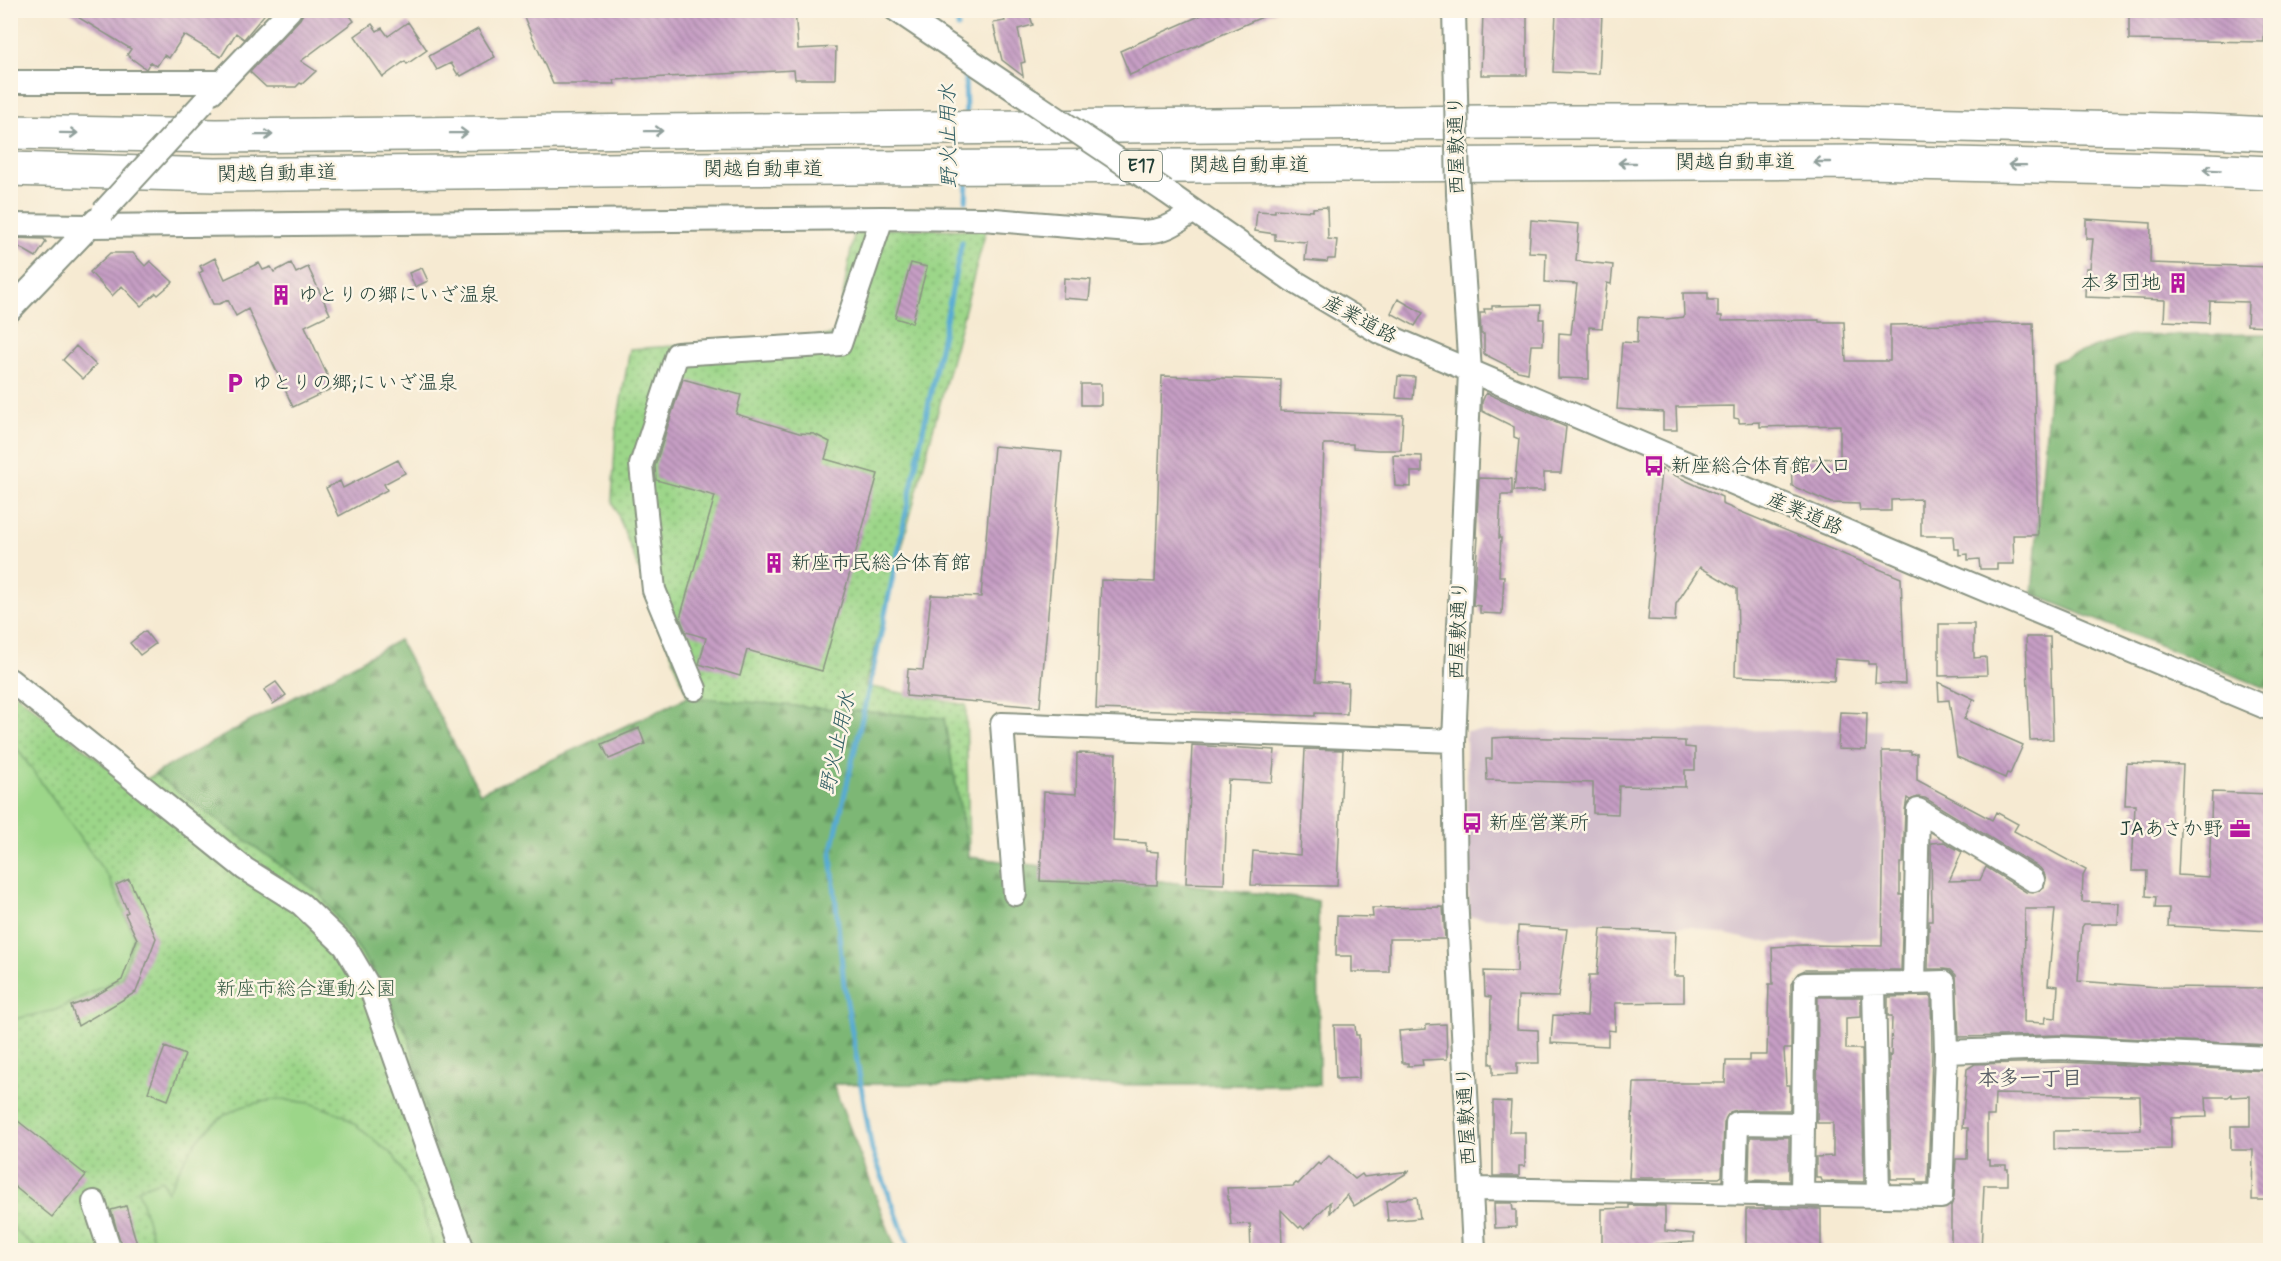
<svg xmlns="http://www.w3.org/2000/svg" width="2281" height="1261" font-family="Mynerve,'Klee One',sans-serif">
<defs>
<pattern id="green-dots" width="8" height="8" patternUnits="userSpaceOnUse" patternTransform="scale(1.5)"><rect width="8" height="8" fill="#9cd689"/><path d="M2 2h.1M6 6h.1" fill="none" stroke="#7faf71" stroke-width="1.8" stroke-linecap="round"/></pattern>
<pattern id="forest-firs" width="22" height="20" patternUnits="userSpaceOnUse" patternTransform="scale(1.5)"><rect width="22" height="20" fill="#7db775"/><path d="M5 1l3.5 6h-7zM16 11l3.5 6h-7z" fill="#669661"/></pattern>
<pattern id="building-back-hatch" width="6" height="6" patternUnits="userSpaceOnUse" patternTransform="scale(1.5)"><rect width="6" height="6" fill="#c69ec4"/><path d="M-1 5l2 2M0 0l6 6M5-1l2 2" fill="none" stroke="#a082a0"/></pattern>
</defs>
<rect width="100%" height="100%" fill="#fcf5e5"/>
<filter id="ink" filterUnits="userSpaceOnUse"><feTurbulence type="fractalNoise" baseFrequency=".0167" numOctaves="2"/><feDisplacementMap in="SourceGraphic" scale="12" xChannelSelector="R" yChannelSelector="G"/><feConvolveMatrix kernelMatrix="1 2 1 2 8 2 1 2 1" color-interpolation-filters="sRGB"/></filter>
<filter id="wash" filterUnits="userSpaceOnUse"><feTurbulence type="fractalNoise" baseFrequency=".008" numOctaves="4" result="noise"/><feDisplacementMap in="SourceGraphic" scale="24" xChannelSelector="R" yChannelSelector="G"/><feGaussianBlur stdDeviation="1.35" result="paint"/><feColorMatrix in="noise" values="0 0 0 0 0 0 0 0 0 0 0 0 0 0 0 0 0 1.4 0 .05"/><feComposite in="paint" operator="in"/></filter>
<g filter="url(#wash)">
<rect width="100%" height="100%" fill="#f6ead2"/>
<path fill="#d1bdcb" d="M1882,730L1879,938L1761,942L1693,927L1469,917L1466,731Z"/>
<path fill="url(#green-dots)" stroke="#5e8a5e" stroke-width="1.5" d="M855,228L986,230L865,686L966,705L969,857L1318,901L1319,1085L833,1084L896,1250H11L10,689L132,787L399,640L480,793L688,697L612,500L616,429L630,349L836,335Z"/>
<path fill="url(#forest-firs)" stroke="#4e7a54" stroke-width="1.5" d="M2270,334V690L2032,594L2052,362L2128,336Z
M399,640L480,793L688,697L944,718L969,857L1318,901L1319,1085L833,1084L896,1250H459L409,1038L361,952L320,894L154,774Z"/>
<path fill="#9cd689" stroke="#5e8a5e" stroke-width="1.5" d="M11,740L109,878L134,936L122,977L56,1010L11,1020Z
M278,1099L310,1103L343,1115L394,1156L419,1199L434,1250H156L138,1189L162,1180L167,1192C185,1158 202,1121 242,1107C254,1103 266,1101 278,1099Z
M10,1227H11L38,1250H11Z"/>
<g fill="none" stroke-linecap="round" stroke-linejoin="round">
<path stroke="#57abd3" stroke-width="5" d="M956,10L958,27
M965,71L966,117
M966,201L967,178
M910,1250L872,1150L844,984L831,854L877,653L962,242"/>
</g>
<g id="blocks">
<path fill="url(#building-back-hatch)" fill-rule="evenodd" d="M66,10H268L244,39L236,33L221,57L184,35L169,58L164,55L157,66L150,62L146,69L127,55L131,49Z
M305,10H346L354,21L301,61L316,71L302,84L300,83L296,87H266L250,72L300,19Z
M521,10H795L798,49L836,47L835,79H795L794,70L613,80L615,84H553Z
M1001,10H1028L1033,25L1018,29L1025,62L1021,63L1023,76L1002,60L993,23L1005,21Z
M1213,10H1278L1130,75L1120,51Z
M1527,10V75H1481L1483,11Z
M2129,10H2265L2264,42L2129,40Z
M1556,12L1602,14L1599,74L1553,72Z
M408,22L427,50L407,64L405,61L383,77L355,36L372,24L377,31L382,28L388,36Z
M478,29L495,57L461,76L459,73L458,75L451,63L437,70L429,56Z
M1327,207L1328,239L1337,240L1335,259H1328L1327,262L1305,260L1307,242L1275,240V234L1255,231L1257,211L1275,212V209L1313,211V208Z
M2086,219L2151,223L2150,263L2271,267V326L2247,325L2248,302L2210,301L2209,323L2164,321L2165,300L2085,297L2086,268H2090L2093,239H2086Z
M1531,220L1579,224L1576,261L1613,265L1611,284L1607,283L1602,328L1589,327V379L1558,378L1559,333L1571,334L1577,284L1545,282L1546,253L1529,252Z
M10,238L44,239L46,242L36,257L10,242Z
M110,253H133L145,266L150,261L173,282L158,295L156,293L141,306L122,286L112,296L90,272Z
M215,258L225,279L259,263L263,270L271,267L274,272L291,263L296,273L308,267L330,314L305,326L333,388L293,407L248,309L236,316L228,300L219,304H213L199,273L203,271L200,266Z
M911,263L927,267L912,323L895,318Z
M422,268L428,281L415,287L409,273Z
M1064,278L1091,280L1089,300L1063,298Z
M1683,293H1708V300H1718V316H1722V321L1819,320V322H1844L1846,361H1890V325L2033,323L2038,535H2013L2014,564H1997V569H1980L1979,559L1968,560V554L1959,555V549H1954L1953,536H1921V499L1891,500V511H1860L1859,504L1831,503L1792,486L1791,460L1840,458V425L1760,427V422L1739,423V419L1734,418V406L1676,407L1677,430H1663V412L1617,409L1622,342L1637,343L1638,317L1666,319L1684,317Z
M1398,299L1423,313L1415,326L1391,313Z
M1541,305L1540,319H1544L1543,345H1531L1528,373L1518,371L1484,354V334H1481L1480,313H1485L1484,309H1492V306Z
M76,346L96,365L83,379L63,360Z
M1162,376L1281,380L1280,411L1403,415L1401,450H1378L1353,448V444H1324L1316,681L1348,683L1347,714L1315,713V716L1096,709L1101,580L1155,582Z
M1398,376L1415,377L1413,399L1396,398Z
M683,379L741,395L736,414L799,433L814,434L830,442L825,459L878,474L822,671L747,650L740,676L699,664L706,638L686,632L680,618L715,496L656,480L655,466Z
M1081,384H1101V405H1081Z
M1486,393L1566,427L1561,473H1544V491H1514L1519,439L1514,437V427L1482,411V402Z
M994,446L1062,452L1040,707L906,696L908,669L923,670L931,595L981,597Z
M1393,455L1422,456V472H1411V487L1395,486Z
M398,460L405,473L384,484L387,490L339,516L326,488L340,481L343,488Z
M1661,469L1722,497V504L1901,578L1905,684L1875,683L1876,664H1868V661L1835,659L1834,681L1735,676L1736,633H1738L1737,589L1700,567L1676,604L1675,621L1648,620Z
M1479,478L1512,479V495H1501L1499,538H1501L1499,576H1504L1502,614L1480,613V606L1473,605L1478,537H1476Z
M1939,624H1974V658L1986,657L1987,675L1939,676Z
M145,631L155,644L140,655L130,643Z
M2026,637H2050L2053,739L2030,740Z
M276,682L286,695L273,704L264,690Z
M1938,682L1976,700H1973L1964,719L2023,745L2010,774L2007,773L2005,778L1957,757L1949,700L1939,701Z
M1840,712L1867,713L1866,750L1838,749Z
M639,728L645,744L609,759L602,744Z
M1510,737L1685,741V747L1695,748V770H1685V787L1619,786L1618,814L1593,813V783L1487,780L1486,759H1492V738Z
M1192,745L1275,750L1272,782L1228,780L1224,884L1186,883Z
M1305,749L1343,750L1337,886L1251,885L1253,851L1300,855Z
M1882,751H1911V754L1917,753V780L1992,820L1996,812L2018,824L2014,831L2086,870L2083,876L2082,902L2119,903L2118,924H2084L2082,927L2078,981L2158,987L2271,988V1045L2059,1035L1959,1037L1956,975L1951,970L1944,969H1928L1929,921H1932L1931,843L1944,842L1962,852L1949,881L1980,880L1986,867L2026,892L2033,893L2044,887L2046,880L2044,873L2040,868L1925,798L1918,797L1910,800L1907,798L1905,810L1903,863H1900V895H1903L1901,970H1805L1798,973L1791,984V1049H1784L1786,1085H1790V1110H1737L1730,1112L1724,1123L1722,1176L1719,1178H1629L1634,1083H1725L1726,1061H1749V1055H1767L1769,984H1773L1772,947L1803,945L1882,946L1884,810ZM2025,909H2055L2048,985L2058,986L2056,1018L2046,1017L2045,1023L2024,1022Z
M1077,753L1116,754L1113,841L1146,843V851L1158,852L1157,885L1040,881L1044,792L1076,794Z
M2127,763L2183,765L2178,875L2209,877L2212,792L2271,794V931L2168,926L2169,908H2155L2156,897L2146,896L2147,871H2132L2135,805H2125Z
M129,879L156,938L136,992L78,1026L71,1006L90,999L122,980L137,939L125,914L128,912L116,885Z
M1443,907L1445,939H1389V972H1352V956H1336L1337,916L1373,917L1372,908Z
M1518,926L1567,929L1558,997L1518,996L1517,1029L1538,1030L1539,1063H1517V1074L1493,1075V1064H1490L1491,997L1485,996L1484,971L1517,972Z
M1601,929L1676,932L1674,976H1684V1002L1615,1003V1031L1608,1030V1046L1551,1043L1553,1015L1587,1016L1589,975H1597Z
M1931,996L1932,1052L1928,1183H1917V1179H1891L1889,1055L1891,1056L1892,1016H1888V997Z
M1818,997H1861V1017L1846,1018V1049H1862L1864,1182L1822,1181L1821,1178H1816V1157L1833,1156V1123H1817Z
M1446,1024L1447,1059L1422,1060L1423,1065L1408,1066V1063H1402L1399,1031L1426,1029V1025Z
M1334,1025H1355L1356,1035H1359V1078L1336,1079Z
M165,1047L185,1055L168,1100L148,1092Z
M2058,1062L2271,1071V1200H2252L2253,1150H2231V1126H2250V1096L2232,1097V1094L2228,1097H2206L2207,1117L2171,1118V1149L2072,1150L2054,1149V1131L2141,1130L2140,1096L1995,1094L1994,1116H1987V1160H1990V1165H2006V1169H2008V1185H1984L1981,1251H1954V1244H1951V1206L1954,1197L1956,1159H1967L1968,1128H1962L1967,1069L1975,1064Z
M1493,1101L1511,1102L1509,1132H1525V1166H1519V1176H1493Z
M18,1121L86,1175L52,1217L10,1183V1130Z
M1750,1137H1789V1181L1749,1180Z
M1329,1156L1355,1179L1362,1174L1364,1177L1410,1171L1354,1206L1347,1195L1330,1213V1202L1304,1229L1301,1226L1299,1228L1281,1210L1282,1251H1251L1250,1224L1231,1225L1227,1188L1293,1186L1296,1183L1298,1184L1318,1163L1320,1165Z
M1417,1197L1420,1218L1388,1221L1386,1201Z
M1494,1203H1512L1513,1210H1516V1227L1495,1228Z
M1629,1205L1665,1206V1231L1694,1234V1242L1655,1244V1248L1634,1251H1602V1209L1629,1208Z
M126,1206L139,1251H123L111,1210Z
M1765,1208L1821,1209V1251H1746V1209H1766Z"/>
</g>
</g>
<g filter="url(#ink)">
<use href="#blocks" fill-opacity="0" stroke="#8a9483" stroke-width="1.5"/>
<g fill="none" stroke-linecap="round" stroke-linejoin="round">
<g stroke="#8a9483" stroke-width="26">
<path id="minor" d="M896,10L1031,101
M1454,10L1456,94
M10,82H221
M212,92L290,10
M1165,191L1292,280L1379,332L1928,566L2270,709
M1458,194L1470,371L1454,741L1456,895L1474,1250
M10,225L90,226L882,218L983,219L1142,232C1163,232 1176,224 1193,211
M10,310L96,220
M10,680L245,869L301,904L345,946L372,992L463,1250
M695,689L654,590L641,465L677,354L840,344L882,218
M1015,894L1002,724L1454,741
M1874,984L1878,1196
M1946,1052L2058,1048L2270,1058
M1471,1189L1941,1197L1946,1052L1944,982L1914,983L1918,810L2033,880
M1735,1192L1737,1123L1803,1124
M1802,1194L1805,984L1914,983
M94,1202L110,1250"/>
</g>
<g stroke="#8a9483" stroke-width="36">
<path id="highway" d="M10,132L216,136L1484,122H1836L2207,131L2270,134
M10,169L215,175L685,169L1866,162L2206,170L2270,173"/>
</g>
<use href="#minor" stroke="#fff" stroke-width="22"/>
<use href="#highway" stroke="#fff" stroke-width="33"/>
<g stroke="#8a9483" stroke-width="26" stroke-linecap="butt">
<path id="minor-bridge" d="M1456,94L1458,194
M1031,101L1165,191
M103,212L204,102"/>
</g>
<use href="#minor-bridge" stroke="#fff" stroke-width="22"/>
</g>
<defs><path id="oneway-shaft" d="M-6 0H5M1.5-3L5.5 0L1.5 3" fill="none" stroke-width="1.6" stroke-linecap="round" stroke-linejoin="round" transform="scale(1.5)"/></defs>
<g stroke="#8f9e9a">
<use href="#oneway-shaft" transform="translate(654 131) rotate(-1)"/>
<use href="#oneway-shaft" transform="translate(69 133) rotate(1)"/>
<use href="#oneway-shaft" transform="translate(459 133) rotate(-1)"/>
<use href="#oneway-shaft" transform="translate(264 135) rotate(-1)"/>
<use href="#oneway-shaft" transform="translate(1822 162) rotate(180)"/>
<use href="#oneway-shaft" transform="translate(1627 163) rotate(180)"/>
<use href="#oneway-shaft" transform="translate(2017 165) rotate(-179)"/>
<use href="#oneway-shaft" transform="translate(2212 170) rotate(-177)"/>
</g>
</g>
<defs>
<g id="building-bare" transform="scale(1.62)"><path d="M-4-6H4V6H1V3H-1V6H-4ZM-2.5-4.3h1.7v1.8h-1.7ZM.8-4.3h1.7v1.8H.8ZM-2.5-1h1.7V.8h-1.7ZM.8-1h1.7V.8H.8Z" fill="#b5179e" stroke="#fcf5e5" stroke-width="2.5" paint-order="stroke"/></g>
<g id="parking-bare" transform="scale(1.62)"><path d="M-3.5-5.5H1a3.5 3.5 0 0 1 0 7H-1V5.5H-3.5ZM-1-3.4V-.6H.8a1.4 1.4 0 0 0 0-2.8Z" fill="#b5179e" stroke="#fcf5e5" stroke-width="2.5" paint-order="stroke"/></g>
<g id="bus-bare" transform="scale(1.62)"><path d="M-5-6H5V4H4V6H2V4H-2V6H-4V4H-5ZM-3.5-4V0h7V-4ZM-3.5 1.2v1.5H-2V1.2ZM2 1.2v1.5H3.5V1.2Z" fill="#b5179e" stroke="#fcf5e5" stroke-width="2.5" paint-order="stroke"/></g>
<g id="office-bare" transform="scale(1.62)"><path d="M-6-3h4V-5.5h4V-3h4V5H-6ZM-1-4.5V-3h2v-1.5ZM-6 0V1H6V0Z" fill="#b5179e" stroke="#fcf5e5" stroke-width="2.5" paint-order="stroke"/></g>
</defs>
<g fill-rule="evenodd">
<use href="#building-bare" x="2178" y="283"/>
<use href="#building-bare" x="281" y="295"/>
<use href="#parking-bare" x="235" y="383"/>
<use href="#bus-bare" x="1654" y="466"/>
<use href="#building-bare" x="774" y="563"/>
<use href="#bus-bare" x="1472" y="823"/>
<use href="#office-bare" x="2240" y="829"/>
</g>
<g text-anchor="middle" dominant-baseline="central" stroke-width="5" stroke-linejoin="round" paint-order="stroke">
<rect fill="#fcf5e5" stroke="#617469" stroke-width="1.5" x="1120" y="151" width="42" height="30" rx="4.5"/>
<g font-size="18" font-weight="bold" fill="#1f3d34">
<text x="1141" y="166">E17</text>
</g>
<g font-size="20" fill="#1f3d34" stroke="#fcf5e5">
<text transform="translate(1457 145) rotate(-91)">西屋敷通り</text>
<text x="1735" y="162">関越自動車道</text>
<text x="1249" y="165">関越自動車道</text>
<text x="763" y="169">関越自動車道</text>
<text transform="translate(277 174) rotate(-1)">関越自動車道</text>
<text transform="translate(1360 320) rotate(28)">産業道路</text>
<text transform="translate(1805 514) rotate(23)">産業道路</text>
<text transform="translate(1459 630) rotate(-88)">西屋敷通り</text>
<text transform="translate(1467 1116) rotate(-93)">西屋敷通り</text>
</g>
<g font-size="20" fill="#1f3d34" stroke="#fcf5e5" text-anchor="start">
<text x="2161" y="283" text-anchor="end">本多団地</text>
<text x="298" y="295">ゆとりの郷にいざ温泉</text>
<text x="252" y="383">ゆとりの郷;にいざ温泉</text>
<text x="1671" y="466">新座総合体育館入口</text>
<text x="791" y="563">新座市民総合体育館</text>
<text x="1489" y="823">新座営業所</text>
<text x="2223" y="829" text-anchor="end">JAあさか野</text>
</g>
<g font-size="20" fill="#385c45" stroke="#fcf5e5">
<text x="306" y="989">新座市総合運動公園</text>
</g>
<g font-size="21" font-style="italic" fill="#305e64" stroke="#fcf5e5">
<text transform="translate(949 136) rotate(-91)">野火止用水</text>
<text transform="translate(838 743) rotate(-78)">野火止用水</text>
</g>
<g font-size="21" font-weight="bold" fill="#595f66" stroke="#fcf5e5">
<text x="2030" y="1079">本多一丁目</text>
</g>
</g>
<rect width="2281" height="1261" fill="none" stroke="#fcf5e5" stroke-width="36"/>
</svg>
